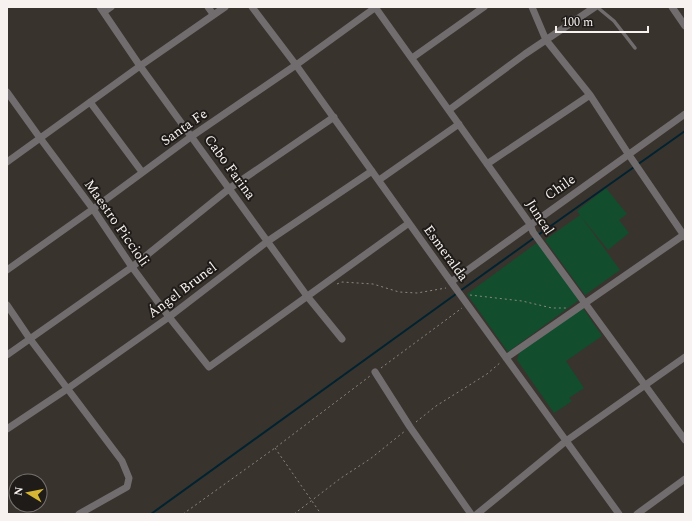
<svg xmlns="http://www.w3.org/2000/svg" width="692" height="521" font-family="Spectral,serif">
<rect width="100%" height="100%" fill="#39332d"/>
<path fill="#124d2e" d="M606,188L627,214L619,220L629,233L608,250L580,215L620,270L585,295L545,240L580,215L577,211Z
M538,242L579,300L508,352L467,294Z
M583,308L602,336L566,361L584,388L569,398L572,401L554,413L517,360L519,353Z"/>
<g fill="none" stroke-linecap="round" stroke-linejoin="round">
<path stroke="#012331" stroke-width="2" d="M538,235L685,131
M460,291L534,238
M151,514L456,294"/>
<path stroke="#8c8782" stroke-width="1" stroke-dasharray="2 3" stroke-linecap="butt" d="M337,284L342,282L373,284L399,292L417,293L446,288
M470,295L522,301L552,308H566
M381,368L462,308
M416,422L436,406L487,374L501,362
M275,448L321,514
M183,514L275,448L370,376
M294,514L341,478L370,459L405,431"/>
<path stroke="#716d6f" stroke-width="3.5" d="M597,7L614,21L635,48"/>
<path stroke="#716d6f" stroke-width="7" d="M100,7L140,66L307,296L342,339
M208,7L213,14
M252,7L296,65L454,286L619,514
M375,7L530,224L533,232L685,440
M532,7L546,40L590,95L629,155L685,237
M672,7L685,26
M104,12L111,7
M412,58L484,7
M7,92L40,138L93,209L132,267L169,317L209,367L409,223
M90,102L142,172
M449,110L525,54L595,7
M7,162L140,66L225,7
M487,164L590,95
M379,180L459,124
M7,270L93,209L192,136L296,65L376,7
M451,282L685,114
M7,305L30,339L122,461L129,478L127,487L79,514
M7,355L132,267L230,188L334,117
M506,358L685,234
M375,372L410,427L471,514
M7,429L67,389L169,317L268,241L372,171
M477,514L566,441L685,357
M637,514L685,479"/>
</g>
<g text-anchor="middle" dominant-baseline="central" stroke-width="4" stroke-linejoin="round" paint-order="stroke">
<g font-size="14" fill="#f7f2ef" stroke="#1e1b19">
<text transform="translate(184 127) rotate(-35)">Santa Fe</text>
<text transform="translate(230 167) rotate(54)">Cabo Farina</text>
<text transform="translate(560 187) rotate(-35)">Chile</text>
<text transform="translate(540 217) rotate(57)">Juncal</text>
<text transform="translate(117 223) rotate(55)">Maestro Piccioli</text>
<text transform="translate(446 253) rotate(54)">Esmeralda</text>
<text transform="translate(182 290) rotate(-37)">Ángel Brunel</text>
</g>
</g>
<rect width="692" height="521" fill="none" stroke="#f7f2ef" stroke-width="16"/>
<g transform="translate(28 493) rotate(280)"><circle r="19" fill="#1e1b19" stroke="#75716f"/>
<path d="M0-3L7 15L0 10L-7 15Z" fill="#d6b534"/>
<text y="-6" font-size="11" font-weight="bold" text-anchor="middle" fill="#f7f2ef">N</text>
</g>
<path d="M556 26v6h92v-6" fill="none" stroke="#f7f2ef" stroke-width="2"/>
<text x="562" y="26" font-size="12" fill="#f7f2ef" stroke="#1e1b19" stroke-width="3" paint-order="stroke">100 m</text>
</svg>
